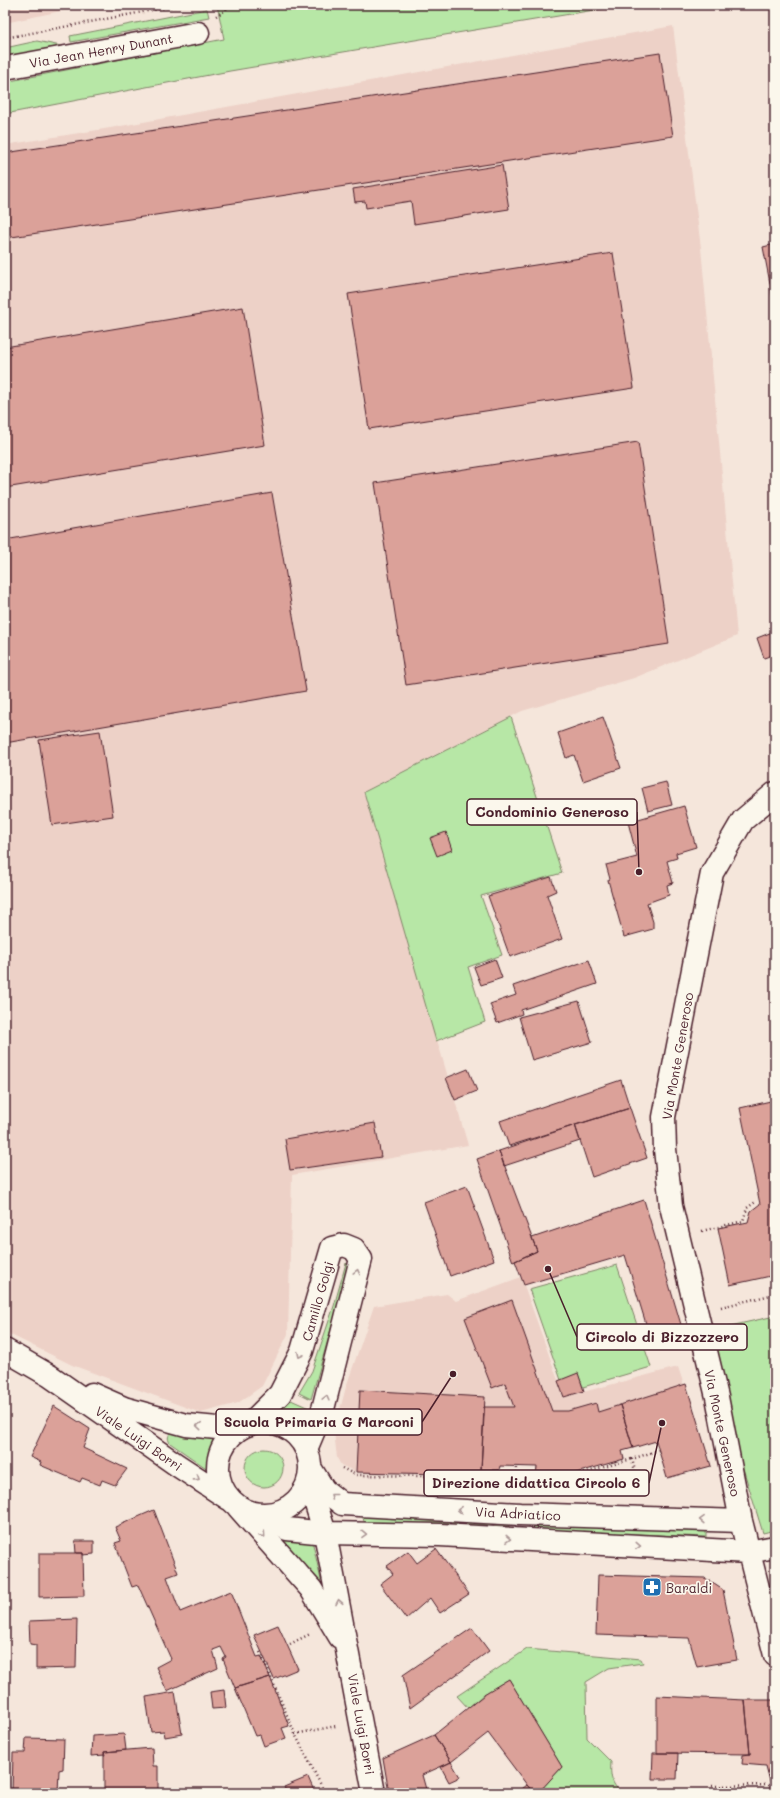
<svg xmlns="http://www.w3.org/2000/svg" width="780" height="1798" font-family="Mali,sans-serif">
<rect width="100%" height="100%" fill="#f5e6db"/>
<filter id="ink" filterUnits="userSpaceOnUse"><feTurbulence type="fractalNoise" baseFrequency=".025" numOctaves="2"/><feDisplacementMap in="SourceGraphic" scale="8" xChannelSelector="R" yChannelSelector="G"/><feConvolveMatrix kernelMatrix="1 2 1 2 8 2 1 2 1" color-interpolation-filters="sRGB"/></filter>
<g filter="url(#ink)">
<path fill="#edd1c7" d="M5,5H89L5,23Z
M673,26L701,248L737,636L634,678L522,711L364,792L468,1145L292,1175L288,1334L262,1386L238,1403L201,1413L72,1365L5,1332V145L110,128Z
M521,1277L564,1397L678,1367L684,1385L686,1384L711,1466L667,1478L656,1441L622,1451L624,1459L552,1480L550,1476H536V1467L501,1466L498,1472L482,1470L481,1475L356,1472L341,1465L337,1458L334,1432L346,1387L374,1306L447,1294L456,1301Z"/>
<path fill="#b7e7a6" stroke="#808368" d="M217,5H624L230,71L5,114V82L224,39Z
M207,9L209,17L71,42L70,36Z
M37,41L61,46L5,57V48Z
M511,717L562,873L481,896L502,955L468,967L485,1022L436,1041L364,792Z
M346,1263L349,1266L311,1399L299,1393L312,1371L334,1306Z
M617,1265L651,1367L583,1387L578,1374L561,1380L529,1289Z
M775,1316V1530L763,1533L737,1449L712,1330Z
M291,1400L309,1408L302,1427L298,1428L277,1416L278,1412Z
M172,1432L218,1438L213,1452L209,1470L170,1443C167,1438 168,1435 172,1432Z
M245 1468a19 19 0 1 1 38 0a19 19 0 1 1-38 0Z
M362,1515L509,1521V1530L365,1524Z
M533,1521L706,1528V1537L533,1530Z
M280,1535L312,1540L321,1580L320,1581H317L299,1559L278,1540Z
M527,1649L641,1659L643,1663L609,1668L586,1682L587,1738L611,1762C610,1776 611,1784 622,1793H538L562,1767L509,1679L484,1694L468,1708L457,1696Z"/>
<path fill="#dba199" stroke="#4a1f2b" d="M660,53L673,136L5,238V153Z
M502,165L509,209L414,224L411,201L366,208L365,201L355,202L353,189Z
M775,244V303L774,304L763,247Z
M613,253L634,388L369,429L348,294Z
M243,307L265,445L5,488V347Z
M638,442L669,644L406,685L375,483Z
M272,493L306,691L5,743V540Z
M775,631V654L764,658L757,638Z
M603,717L621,768L583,781L574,755L566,758L558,733Z
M100,731L113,816L52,825L39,740Z
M666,782L672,805L648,811L642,788Z
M684,806L696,847L676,853L677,858L667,861L673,883L667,885L669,895L647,903L653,922V929L624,937L608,880L610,879L606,865L637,857L628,822Z
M446,832L452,850L437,856L430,838Z
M551,877L556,891L547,895L562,939L510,957L488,896Z
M495,959L502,978L481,985L474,967Z
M589,960L597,984L521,1010L522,1014L497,1023L490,1004L516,995L513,986Z
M579,1001L592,1042L532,1060L519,1017Z
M468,1069L477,1091L455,1100L446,1078Z
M621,1080L630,1108L509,1146L500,1121Z
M775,1100V1275L730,1285L718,1228L748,1222L751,1211L760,1204L740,1108Z
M630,1108L647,1158L592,1177L575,1125Z
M375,1123L381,1157L290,1170L285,1139Z
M575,1125L580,1141L504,1166L499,1151Z
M499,1151L537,1251L513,1262L477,1159Z
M467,1186L494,1260L450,1276L424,1202Z
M644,1200L682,1328L650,1337L625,1255L524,1285L515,1261L537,1251L532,1238Z
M512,1300L552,1411H568L596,1403L598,1412L620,1405L633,1448L622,1451L624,1459L552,1480L550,1476H536L537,1467L500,1466L499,1470H481L484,1407H514L505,1383L492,1388L465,1318Z
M578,1373L584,1391L564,1397L558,1381Z
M686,1384L711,1466L667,1478L656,1441L633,1448L620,1405Z
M360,1390L485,1397L481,1470L483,1475L356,1472Z
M54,1406L90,1429L83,1448L127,1469L115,1485L102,1480L100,1485L82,1478L80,1482L40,1465L41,1462L30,1457Z
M154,1510L178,1573L167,1577L180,1612L231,1591L257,1657L261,1656L270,1677L235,1688L223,1659L226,1657L221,1647L213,1650L218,1668L167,1691L156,1667L171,1659L138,1585L132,1587L115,1543L121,1541L115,1527Z
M75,1541H94V1554L83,1555V1553H76Z
M436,1549L469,1594L440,1613L430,1598L406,1619L380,1584L393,1574L387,1566L408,1551L417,1563Z
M39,1553H83L84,1596L39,1597Z
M598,1575L705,1578L723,1590L737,1660L697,1667L689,1638L596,1635Z
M77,1619L76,1668L36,1669V1645L30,1644L29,1621Z
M278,1625L298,1669L274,1679L254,1635Z
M472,1628L489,1651L410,1708L403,1675Z
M270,1677L289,1726L282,1728L286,1738L264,1746L260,1735L255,1736L235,1688Z
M509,1679L562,1767L538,1793H534L527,1785L488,1733L451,1762L434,1735L484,1695V1694Z
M224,1690L226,1708L212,1709L210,1692Z
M175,1692L182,1734L165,1737L164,1731L151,1732L146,1697Z
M657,1696L745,1700L750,1754L657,1753Z
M745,1700H775V1793H773L766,1766L742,1764L743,1755L750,1754Z
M124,1734L126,1750L104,1752L105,1755L91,1756L92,1736Z
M434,1735L451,1762L422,1775L427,1793H389L383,1758Z
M26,1738L64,1739L63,1769L59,1770L58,1793H12L13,1753H25Z
M152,1748L153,1766H158V1793H104V1752Z
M653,1753H678L677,1779H652Z
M451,1762L460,1777L449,1782L441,1767Z
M308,1777L315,1793H287L284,1787Z
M527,1785L534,1793H517Z"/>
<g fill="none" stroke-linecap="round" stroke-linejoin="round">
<g stroke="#4a1f2b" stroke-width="25">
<path id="street" d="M5,68L198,33
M775,793L743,820L712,873L664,1117L665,1149L671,1206L717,1397L741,1521L775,1655
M250,1424L280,1394L302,1351L332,1248L344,1245L354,1249L361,1259L323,1409L307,1447
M311,1469L324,1490L342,1504L520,1514L741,1521
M263,1515L287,1529L325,1533L440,1535L748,1552L775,1547"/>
</g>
<g stroke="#4a1f2b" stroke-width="25">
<path id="secondary" d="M5,1350L50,1376L177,1465L229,1499
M92,1394L124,1408L186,1425L238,1430
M218 1468a46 46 0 1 1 92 0a46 46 0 1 1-92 0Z
M309,1482L325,1533L374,1793
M238,1507L311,1589L340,1637"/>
</g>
<path stroke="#4a1f2b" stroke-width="2.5" stroke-dasharray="1 3" stroke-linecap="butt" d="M216,16L226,10L227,5
M5,38L180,5
M702,1231L743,1221L747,1208L757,1201
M721,1307L775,1294
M342,1468L356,1475L490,1477L491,1488
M639,1487L632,1459L659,1450
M526,1488L553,1482L632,1459
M515,1489L516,1466
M290,1644L310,1634
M260,1652L295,1734L325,1793
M295,1734L336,1726
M712,1786L769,1785"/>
<use href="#street" stroke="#fbf7ec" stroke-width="22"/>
<use href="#secondary" stroke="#fbf7ec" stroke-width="22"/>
</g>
<defs><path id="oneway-chevron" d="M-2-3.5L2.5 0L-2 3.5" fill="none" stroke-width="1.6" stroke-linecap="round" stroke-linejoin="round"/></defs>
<g stroke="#ab9695">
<use href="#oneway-chevron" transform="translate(357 1272) rotate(-76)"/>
<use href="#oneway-chevron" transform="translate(300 1355) rotate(116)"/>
<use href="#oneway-chevron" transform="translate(326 1398) rotate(-76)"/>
<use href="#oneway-chevron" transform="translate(199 1426) rotate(-175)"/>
<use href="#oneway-chevron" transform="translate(197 1478) rotate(33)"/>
<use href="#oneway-chevron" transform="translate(333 1496) rotate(-142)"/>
<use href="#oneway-chevron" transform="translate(460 1510) rotate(-177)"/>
<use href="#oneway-chevron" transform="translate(702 1520) rotate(-178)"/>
<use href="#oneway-chevron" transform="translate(364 1534) rotate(1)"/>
<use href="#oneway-chevron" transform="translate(263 1535) rotate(48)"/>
<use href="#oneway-chevron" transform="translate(508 1539) rotate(3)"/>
<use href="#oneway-chevron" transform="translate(638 1546) rotate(3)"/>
<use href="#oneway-chevron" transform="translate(339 1602) rotate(-101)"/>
</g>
</g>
<defs>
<g id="pharmacy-square" transform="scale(1)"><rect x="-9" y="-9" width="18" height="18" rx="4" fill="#1f6fb2" stroke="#fbf7ec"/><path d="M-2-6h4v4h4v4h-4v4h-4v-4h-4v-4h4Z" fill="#fff"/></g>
</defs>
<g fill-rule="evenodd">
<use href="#pharmacy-square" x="652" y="1587"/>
</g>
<g text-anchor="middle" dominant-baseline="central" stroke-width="3.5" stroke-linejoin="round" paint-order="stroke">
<g font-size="13" fill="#4a1f2b" stroke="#fbf7ec">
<text transform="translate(101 50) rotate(-10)">Via Jean Henry Dunant</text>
<text transform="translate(677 1056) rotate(-80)">Via Monte Generoso</text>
<text transform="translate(317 1301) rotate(-74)">Camillo Golgi</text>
<text transform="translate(723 1433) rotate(78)">Via Monte Generoso</text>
<text transform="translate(139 1438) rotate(35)">Viale Luigi Borri</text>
<text transform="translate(518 1513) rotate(3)">Via Adriatico</text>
<text transform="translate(362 1724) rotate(80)">Viale Luigi Borri</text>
</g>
<g font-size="13" fill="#4a1f2b" stroke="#fbf7ec" text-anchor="start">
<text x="666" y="1587">Baraldi</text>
</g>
</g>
<path fill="none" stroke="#4a1f2b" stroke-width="1.5" d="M639 872L637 812M548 1269L577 1337M453 1374L422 1422M662 1423L649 1483"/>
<g fill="#4a1f2b" stroke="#fbf7ec" stroke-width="1.5">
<circle cx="639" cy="872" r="4"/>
<circle cx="548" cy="1269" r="4"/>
<circle cx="453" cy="1374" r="4"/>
<circle cx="662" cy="1423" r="4"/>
</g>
<g fill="#fbf7ec" stroke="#4a1f2b" stroke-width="1.5">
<rect x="467" y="799" width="170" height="26" rx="4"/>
<rect x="577" y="1324" width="170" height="26" rx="4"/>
<rect x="216" y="1409" width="206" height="26" rx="4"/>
<rect x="424" y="1470" width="225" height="26" rx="4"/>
</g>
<g font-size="14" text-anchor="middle" font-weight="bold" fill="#4a1f2b">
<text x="552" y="817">Condominio Generoso</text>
<text x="662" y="1342">Circolo di Bizzozzero</text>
<text x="319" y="1427">Scuola Primaria G Marconi</text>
<text x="536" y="1488">Direzione didattica Circolo 6</text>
</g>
<rect width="780" height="1798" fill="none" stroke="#fbf7ec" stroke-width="20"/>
<rect x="10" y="10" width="760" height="1778" fill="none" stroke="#4a1f2b" stroke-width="1.5" filter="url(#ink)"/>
</svg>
